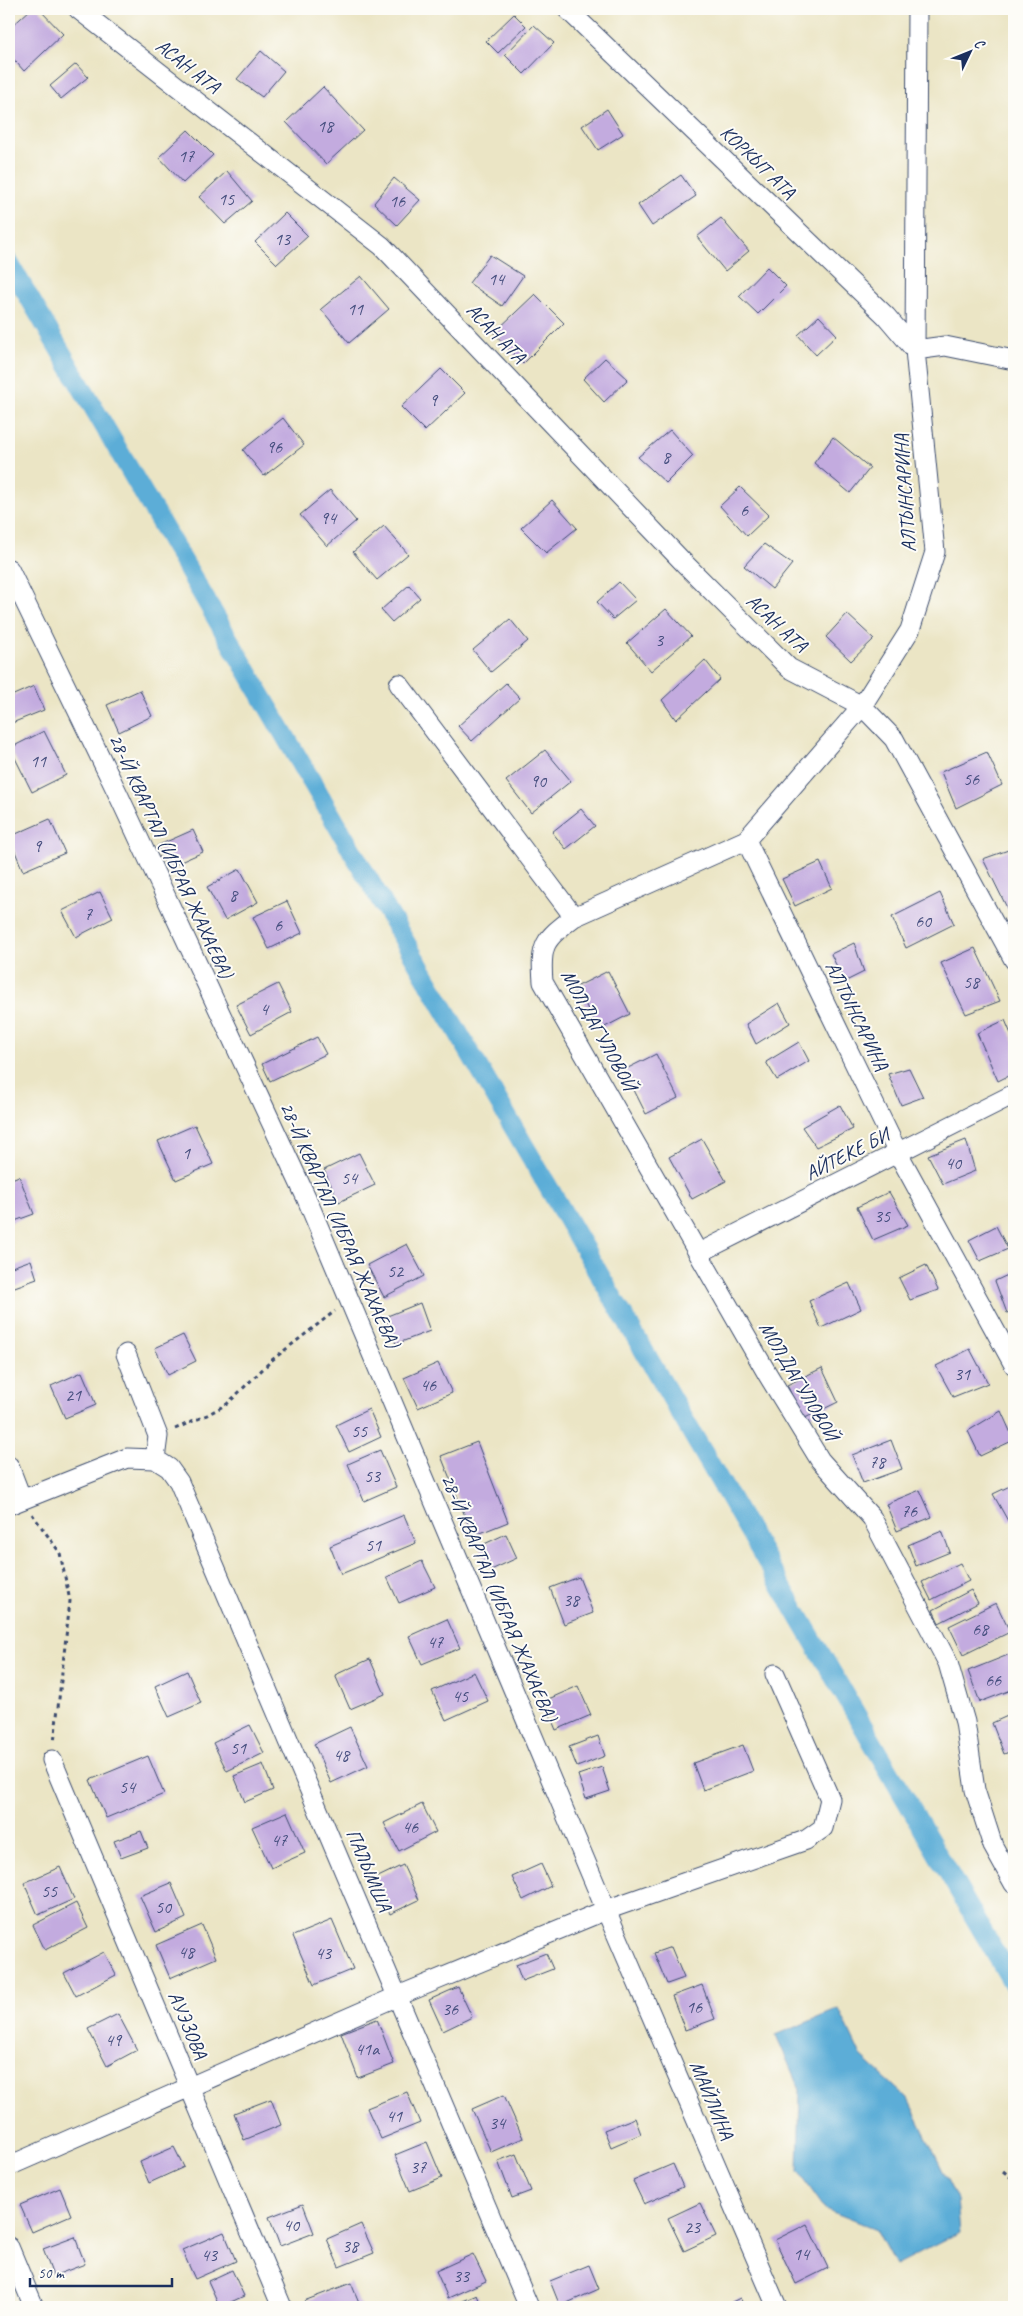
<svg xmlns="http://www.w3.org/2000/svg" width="1023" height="2316" font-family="Caveat,sans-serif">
<rect width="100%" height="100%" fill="#fdfcf7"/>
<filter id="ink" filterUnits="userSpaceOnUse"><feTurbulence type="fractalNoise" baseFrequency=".02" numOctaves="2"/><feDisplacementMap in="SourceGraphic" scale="10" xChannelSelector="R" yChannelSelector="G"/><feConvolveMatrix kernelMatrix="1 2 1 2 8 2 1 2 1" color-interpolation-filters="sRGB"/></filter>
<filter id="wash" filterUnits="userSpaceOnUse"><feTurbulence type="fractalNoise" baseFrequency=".0096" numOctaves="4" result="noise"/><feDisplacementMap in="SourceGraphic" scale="20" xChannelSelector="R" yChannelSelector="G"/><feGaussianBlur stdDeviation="1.12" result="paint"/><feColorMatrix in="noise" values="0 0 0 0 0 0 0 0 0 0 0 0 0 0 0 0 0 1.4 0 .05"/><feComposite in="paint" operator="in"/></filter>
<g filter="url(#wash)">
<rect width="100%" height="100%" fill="#ebe5c5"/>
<path fill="#5cadd7" stroke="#3c6e9a" d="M839,2009L861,2056L908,2099L957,2200L960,2232L895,2265L876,2229L825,2209L798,2171L800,2090L776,2035Z"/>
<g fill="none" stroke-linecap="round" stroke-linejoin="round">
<path stroke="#5cadd7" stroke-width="20" d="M9,263L1014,1985"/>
</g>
<g id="blocks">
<path fill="#c3abdf" d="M31,9H39L63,34L24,71L9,54V29Z
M514,14L526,26L498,53L486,41Z
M534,25L554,43L524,74L505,55Z
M261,51L284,71L262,97L237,79Z
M76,64L88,77L61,99L50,86Z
M323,87L363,130L326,164L286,122Z
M607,109L623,134L598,150L582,126Z
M188,130L213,155L183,183L159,157Z
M227,171L252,201L225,224L199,197Z
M681,175L696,196L652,226L638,205Z
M394,178L420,200L397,225L374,203Z
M285,213L308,236L277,264L255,242Z
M721,218L749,251L725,271L697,237Z
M490,255L523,276L502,306L469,283Z
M767,267L786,286L758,314L739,296Z
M361,276L389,309L349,343L321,309Z
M535,294L564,323L523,364L494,333Z
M819,316L837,335L816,355L798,335Z
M605,358L628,379L604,402L583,379Z
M441,369L465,393L425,431L401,407Z
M283,418L304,445L264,476L243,450Z
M670,430L693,456L666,483L638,457Z
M833,437L870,468L850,493L814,463Z
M740,487L769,515L747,536L720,506Z
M330,490L356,521L327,546L300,515Z
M552,500L577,528L546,553L521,528Z
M384,526L408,554L377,580L353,552Z
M764,544L792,564L772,589L744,566Z
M619,582L636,600L613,619L597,602Z
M409,585L420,598L392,622L381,610Z
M666,609L691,636L651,671L627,643Z
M847,614L874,639L851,661L826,637Z
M510,619L528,641L491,672L473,650Z
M705,660L720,679L676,720L662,700Z
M506,683L520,698L472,741L458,726Z
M34,686L44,710L12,723L9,716V697Z
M140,690L152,716L119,732L107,705Z
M44,731L66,775L32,792L10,748Z
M545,750L571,781L531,813L506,781Z
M987,752L1002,785L956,808L941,772Z
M581,809L595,826L566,849L552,832Z
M50,819L65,853L23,871L9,837Z
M193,830L203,852L167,868L157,846Z
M1014,848V922L983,859Z
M820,862L832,888L795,906L782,879Z
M240,869L258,902L225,920L207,887Z
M100,892L113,918L76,937L62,911Z
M940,893L954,924L906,948L892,917Z
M287,901L302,933L269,949L253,917Z
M854,943L864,972L844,982L831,954Z
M975,948L1000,1001L966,1014L941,963Z
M608,971L630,1014L599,1030L576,987Z
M278,984L292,1012L251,1034L236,1005Z
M779,1003L790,1023L756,1044L746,1024Z
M1005,1020L1014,1041V1073L998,1081L977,1033Z
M317,1037L326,1054L270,1081L262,1064Z
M799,1042L809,1061L777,1080L766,1062Z
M656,1054L678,1098L646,1114L624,1070Z
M909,1068L923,1097L901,1105L888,1074Z
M840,1105L853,1129L816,1147L802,1127Z
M195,1125L213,1164L176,1180L158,1141Z
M702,1139L726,1181L692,1199L669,1157Z
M966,1140L975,1171L943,1184L928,1155Z
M359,1153L375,1185L339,1202L324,1170Z
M19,1176L34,1214L9,1223V1180Z
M889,1192L908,1225L873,1240L857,1207Z
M996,1226L1008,1249L980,1261L969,1240Z
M407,1244L424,1276L384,1297L367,1265Z
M31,1260L37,1279L9,1289V1268Z
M926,1265L938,1290L910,1300L899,1278Z
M1014,1272V1310L1007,1313L995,1281Z
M849,1283L861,1309L821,1328L809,1301Z
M420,1303L430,1331L396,1344L385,1317Z
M183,1335L196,1361L168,1375L155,1348Z
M970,1349L988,1383L953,1397L936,1366Z
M438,1363L452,1393L418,1408L404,1378Z
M822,1368L838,1402L803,1419L787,1385Z
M82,1372L96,1405L65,1418L51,1386Z
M369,1409L381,1437L349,1452L336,1425Z
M1001,1411L1014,1440L980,1456L968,1431Z
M891,1440L902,1469L863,1483L852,1455Z
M477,1442L508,1522L473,1536L441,1456Z
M380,1450L396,1487L364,1501L348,1464Z
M1014,1484V1518L1008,1521L993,1494Z
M920,1490L932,1517L897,1531L886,1504Z
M404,1515L416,1543L341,1574L330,1546Z
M942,1531L950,1552L916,1566L908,1545Z
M506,1534L517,1558L491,1570L480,1546Z
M422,1561L435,1587L399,1603L387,1577Z
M960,1563L969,1581L931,1600L922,1582Z
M579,1577L593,1613L564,1624L550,1588Z
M971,1590L978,1603L939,1623L933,1610Z
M996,1603L1010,1632L963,1655L949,1626Z
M447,1619L460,1648L422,1664L409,1636Z
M1013,1653L1014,1689L980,1702L968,1671Z
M370,1659L385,1694L350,1709L335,1675Z
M187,1671L201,1703L169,1717L155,1686Z
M474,1672L488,1701L446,1720L432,1691Z
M578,1686L591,1715L556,1730L544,1701Z
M1014,1713V1750L1004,1754L992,1723Z
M250,1725L264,1753L227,1771L213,1743Z
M350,1727L368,1766L331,1783L314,1744Z
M598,1736L605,1756L577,1767L569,1747Z
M743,1745L753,1771L703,1790L693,1763Z
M148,1756L164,1794L106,1818L90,1780Z
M263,1764L273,1790L245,1802L234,1776Z
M602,1767L610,1791L586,1799L578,1775Z
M422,1804L436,1832L399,1851L384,1823Z
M287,1812L305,1853L271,1868L252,1827Z
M141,1831L148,1848L121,1858L114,1841Z
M541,1864L551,1886L523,1900L512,1877Z
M403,1865L419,1900L390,1914L374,1879Z
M60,1867L74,1899L38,1915L24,1883Z
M171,1883L186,1918L156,1932L140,1896Z
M76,1903L88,1928L45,1950L33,1925Z
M332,1920L353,1969L314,1985L293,1936Z
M202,1925L216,1958L170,1978L156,1945Z
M671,1947L684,1978L667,1984L654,1953Z
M104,1952L116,1975L76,1996L64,1973Z
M546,1953L553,1969L522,1981L516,1965Z
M702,1985L715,2019L685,2030L672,1996Z
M458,1987L472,2017L443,2031L429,2000Z
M118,2014L137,2050L107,2066L88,2029Z
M377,2019L394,2064L358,2078L341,2033Z
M407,2092L420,2123L381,2139L367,2108Z
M504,2095L523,2138L491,2152L472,2109Z
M271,2099L281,2125L244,2140L234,2113Z
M635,2118L641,2134L611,2147L604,2130Z
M427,2142L442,2178L410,2191L395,2155Z
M174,2147L184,2167L149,2183L140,2162Z
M516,2154L531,2191L512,2198L498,2161Z
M673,2164L683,2187L644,2204L633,2181Z
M60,2188L71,2215L32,2232L20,2205Z
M700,2203L716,2236L684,2251L668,2218Z
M303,2204L314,2233L280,2246L269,2217Z
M361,2224L374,2253L339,2267L327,2239Z
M807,2224L828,2268L796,2284L775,2240Z
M224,2232L236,2261L195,2279L182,2250Z
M75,2237L85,2264L53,2276L43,2249Z
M473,2254L486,2281L448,2298L436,2271Z
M589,2265L599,2289L560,2306L550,2281Z
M232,2270L244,2296L220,2307L208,2281Z
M351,2283L361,2307H306L304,2301Z
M477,2295L482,2307H449Z
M740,2298L745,2307H722Z"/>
</g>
</g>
<g filter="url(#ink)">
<use href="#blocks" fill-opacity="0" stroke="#3a4a6d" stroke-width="1"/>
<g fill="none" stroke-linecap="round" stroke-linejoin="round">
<g stroke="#3a4a6d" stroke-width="21">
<path id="street" d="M78,9L382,246L684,563L789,668L862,706L894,739L1014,960
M567,9L886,316L915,350
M917,9L915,350L935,552L910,630L862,706L746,840L574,917C544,940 540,944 543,982L768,1375L820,1460L872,1518L948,1663L965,1722L975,1790L993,1846L1014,1884
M915,350L945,346L1014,360
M9,569L118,794L306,1197L606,1910L777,2307
M399,684L574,917
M746,840L898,1153L1014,1365
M699,1253L1014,1094
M126,1354L158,1436L155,1459
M9,1466L22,1500
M9,1505L127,1458L155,1459L169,1468L179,1482L529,2307
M52,1760L282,2307
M9,2166L398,1996L606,1910L806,1840L823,1828L830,1799L775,1674
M9,2247L34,2307"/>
</g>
<path stroke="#3a4a6d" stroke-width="3" stroke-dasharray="4 4" stroke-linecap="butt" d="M175,1429L207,1415L227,1404L272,1360L335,1311
M32,1514L60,1553L70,1601L54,1743
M1003,2171L1014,2180"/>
<use href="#street" stroke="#fff" stroke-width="19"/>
</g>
</g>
<g text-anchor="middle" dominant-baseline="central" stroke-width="4" stroke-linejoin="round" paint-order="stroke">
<g font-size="18" fill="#454e7e">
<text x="325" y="126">18</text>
<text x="186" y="156">17</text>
<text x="226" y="199">15</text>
<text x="397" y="201">16</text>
<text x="282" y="239">13</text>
<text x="496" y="279">14</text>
<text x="355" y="309">11</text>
<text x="433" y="400">9</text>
<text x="274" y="447">96</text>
<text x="666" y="457">8</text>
<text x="744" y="510">6</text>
<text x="328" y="518">94</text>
<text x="659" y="640">3</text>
<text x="38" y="761">11</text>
<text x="971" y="779">56</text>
<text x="538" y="781">90</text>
<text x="37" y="846">9</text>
<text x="233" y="895">8</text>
<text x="88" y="914">7</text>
<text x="923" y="921">60</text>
<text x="278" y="925">6</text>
<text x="971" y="982">58</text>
<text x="264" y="1009">4</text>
<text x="186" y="1153">1</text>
<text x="953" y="1163">40</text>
<text x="349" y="1178">54</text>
<text x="882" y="1216">35</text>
<text x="395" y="1271">52</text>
<text x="962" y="1374">31</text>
<text x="428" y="1385">46</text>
<text x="73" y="1395">21</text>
<text x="359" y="1431">55</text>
<text x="877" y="1462">78</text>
<text x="372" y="1476">53</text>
<text x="909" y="1511">76</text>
<text x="373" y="1545">51</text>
<text x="571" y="1600">38</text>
<text x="980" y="1629">68</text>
<text x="435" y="1642">47</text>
<text x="993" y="1680">66</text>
<text x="460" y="1696">45</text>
<text x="238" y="1748">51</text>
<text x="341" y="1755">48</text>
<text x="127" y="1787">54</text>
<text x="410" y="1827">46</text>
<text x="279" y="1840">47</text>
<text x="49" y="1891">55</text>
<text x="163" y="1907">50</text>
<text x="186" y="1952">48</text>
<text x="323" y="1953">43</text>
<text x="694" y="2007">16</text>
<text x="450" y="2009">36</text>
<text x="113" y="2040">49</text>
<text x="367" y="2049">41а</text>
<text x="394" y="2116">41</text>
<text x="497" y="2123">34</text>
<text x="418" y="2167">37</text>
<text x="291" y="2225">40</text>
<text x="692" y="2227">23</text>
<text x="350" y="2246">38</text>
<text x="801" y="2254">14</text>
<text x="209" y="2255">43</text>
<text x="461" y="2276">33</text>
</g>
<g font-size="20" fill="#1b2f5e" stroke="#fdfcf7">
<text transform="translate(188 66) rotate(38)">АСАН АТА</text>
<text transform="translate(758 162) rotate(44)">КОРКЫТ АТА</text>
<text transform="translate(496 333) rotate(46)">АСАН АТА</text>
<text transform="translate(905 493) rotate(-94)">АЛТЫНСАРИНА</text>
<text transform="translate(777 623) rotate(43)">АСАН АТА</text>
<text transform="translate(171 856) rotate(65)">28-Й КВАРТАЛ (ИБРАЯ ЖАХАЕВА)</text>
<text transform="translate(857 1016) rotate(64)">АЛТЫНСАРИНА</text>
<text transform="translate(599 1030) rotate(61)">МОЛДАГУЛОВОЙ</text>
<text transform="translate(847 1154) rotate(-27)">АЙТЕКЕ БИ</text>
<text transform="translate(340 1225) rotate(66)">28-Й КВАРТАЛ (ИБРАЯ ЖАХАЕВА)</text>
<text transform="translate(799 1381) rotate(59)">МОЛДАГУЛОВОЙ</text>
<text transform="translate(499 1598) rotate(67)">28-Й КВАРТАЛ (ИБРАЯ ЖАХАЕВА)</text>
<text transform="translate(369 1870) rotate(67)">ПАЛЫМША</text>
<text transform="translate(188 2025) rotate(67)">АУЭЗОВА</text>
<text transform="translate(712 2100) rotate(67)">МАЙЛИНА</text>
</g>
</g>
<rect width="1023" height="2316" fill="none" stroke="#fdfcf7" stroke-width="30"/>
<g transform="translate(970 52) rotate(47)" stroke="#fdfcf7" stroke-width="4" paint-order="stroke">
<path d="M0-4L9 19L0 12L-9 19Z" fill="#1b2f5e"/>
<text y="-8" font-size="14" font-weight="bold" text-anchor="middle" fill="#1b2f5e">С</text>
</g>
<path d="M30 2278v8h142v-8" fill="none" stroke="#1b2f5e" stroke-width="2.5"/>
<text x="38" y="2278" font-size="15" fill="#1b2f5e" stroke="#fdfcf7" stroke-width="4" paint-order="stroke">50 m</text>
</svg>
